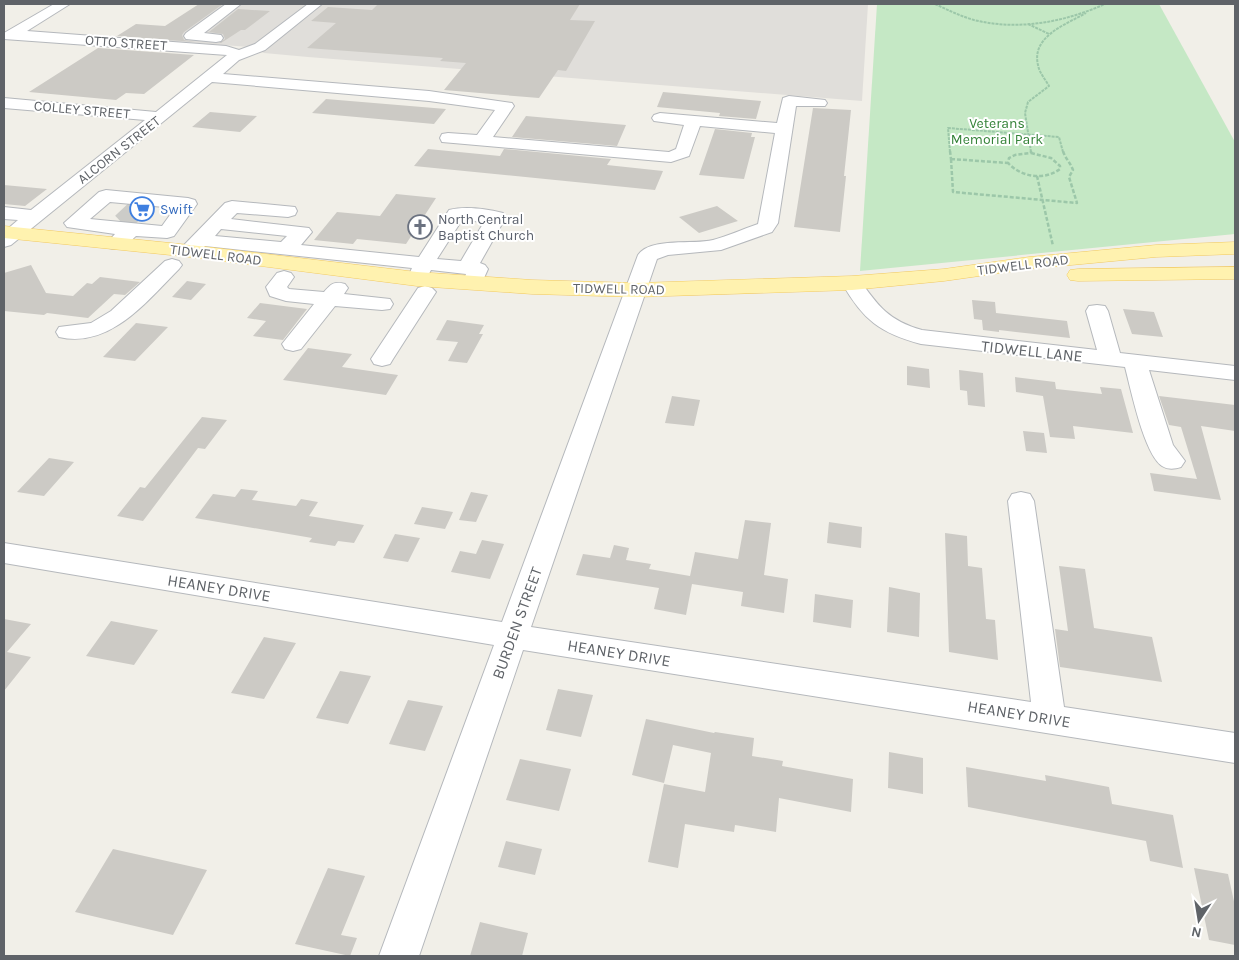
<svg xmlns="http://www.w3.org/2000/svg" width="1239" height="960" font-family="Karla,sans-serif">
<rect width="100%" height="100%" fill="#f1efe8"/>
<path fill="#e0deda" d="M219,4H868L862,101L308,57L264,53L250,47L167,41Z"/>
<path fill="#c5e8c5" d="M877,4H1159L1235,142V234L860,271Z"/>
<path fill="#cccac5" d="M199,4H223L184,32L182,35L184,40L195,42L117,36L136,24L165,26Z
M378,4H580L570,20L595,21L566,71L558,70L539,98L444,90L466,63L440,61L443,58L307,48L336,23L311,21L328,7L372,10Z
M238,9L270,11L245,30H241L221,43H219L225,39L223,34L209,32Z
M98,48L194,55L144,94L126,93L116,100L29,92Z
M663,92L761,101L756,119L719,116L720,113L657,107Z
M326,99L446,109L434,124L312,113Z
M813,108L851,110L844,176H846L840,232L794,227Z
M210,112L257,116L240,132L192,127Z
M526,116L626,125L617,146L512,137Z
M715,129L752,133L751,137H755L744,179L699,175Z
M428,149L500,156L504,149L611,159L607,165L663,171L655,190L414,166Z
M4,185L47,189L25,206L4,204Z
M396,194L436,198L406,244L357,239L353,244L314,240L337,212L380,216Z
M717,206L738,221L699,233L679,217Z
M31,265L46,293L73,296L87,283L92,284L100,277L140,282L125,295L114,294L88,318L47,313L44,315L4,311V273Z
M187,281L206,284L191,300L172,297Z
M972,300L995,302L996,313L1067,321L1070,338L999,330V332L983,330L982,320L974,319Z
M260,303L307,309L283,340L253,336L266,321L247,318Z
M1123,309L1154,312L1163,337L1132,334Z
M447,320L484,325L479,334H483L467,363L448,361L458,342L436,340Z
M136,323L168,327L135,361L103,357Z
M308,348L352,354L342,367L398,375L386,395L283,380Z
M907,366L929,369L930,388L907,385Z
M959,370L983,373L985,407L968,405L967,391L960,390Z
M1015,377L1055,382L1056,389L1102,394L1100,387L1121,389L1133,433L1073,426L1075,439L1050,437L1043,396L1016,392Z
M672,396L700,400L694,426L665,423Z
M1159,396L1235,405V431L1201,426L1221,500L1154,491L1150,473L1197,479L1181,427L1169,425Z
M202,417L227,420L205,449L198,448L143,521L117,516L140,487L145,488Z
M1023,431L1044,433L1047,453L1026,451Z
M49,458L74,462L44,496L17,492Z
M241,489L258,491L252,500L296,506L301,499L318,502L309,516L364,525L354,543L338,541L335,546L309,542L312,538L195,518L213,494L235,497Z
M471,492L488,495L476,522L459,520Z
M422,507L453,512L445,529L414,524Z
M745,520L771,523L764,575L788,579L784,613L741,606L743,592L692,584L686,615L654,609L659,588L576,575L583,554L610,558L614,545L629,548L626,560L651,564L649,569L690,576L695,552L738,559Z
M829,522L862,527L861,548L827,543Z
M945,533L967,536L968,566L982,568L986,619L995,620L998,660L949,652Z
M395,534L420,538L408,562L383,558Z
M482,540L504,544L490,579L451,572L460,551L476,554Z
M1059,566L1085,569L1094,628L1152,637L1162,682L1060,667L1055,629L1068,631Z
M889,587L920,593L919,637L887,632Z
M815,594L853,600L851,628L813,622Z
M4,619L31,624L7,652L31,657L4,691Z
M111,621L158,630L134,665L86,656Z
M264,637L296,643L264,699L231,693Z
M340,671L371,676L348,724L316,718Z
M558,689L593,695L581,737L546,730Z
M408,700L443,706L425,751L389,744Z
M646,719L714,733L715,732L754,738L752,756L783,761L782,766L853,779L851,812L779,798L776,832L735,825L734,832L685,824L678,868L648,862L664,784L705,792L711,753L673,745L664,783L632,775Z
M889,752L923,758V794L888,788Z
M520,759L571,769L559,811L506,800Z
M966,767L1046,781L1045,775L1109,787L1112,804L1173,815L1183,868L1150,861L1146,841L968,807Z
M506,841L542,849L535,875L498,867Z
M113,849L207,870L173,935L75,912Z
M328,868L365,876L341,935L357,938L350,956L295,944Z
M1194,868L1228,874L1235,906V945L1209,940Z
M480,922L528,933L522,956H470Z"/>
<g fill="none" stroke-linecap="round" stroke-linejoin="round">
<path stroke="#ccccc8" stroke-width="20" stroke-dasharray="20 10" stroke-linecap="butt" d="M122,223L138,208"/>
<g stroke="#b5b8bc" stroke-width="2">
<path id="minor" d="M54,4H70L27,31L226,46L239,50L255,44L308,4H322L265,50L239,60L223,74L429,91L512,103L514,106L493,137L669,152L676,149L684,125L654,121L652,118L654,115L660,113L777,123L783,98L789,96L825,100L827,103L825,106H796L778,223L772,232L721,250L668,255L657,259L531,627L1031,702L1008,501L1012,494L1021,492L1030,494L1034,501L1064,707L1235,733V763L523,650L419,956H379L494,645L4,563V543L502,622L638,255C650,237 694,245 713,240C728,236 743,229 758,224L775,133L700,126L689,156L671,162L442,142L440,138L442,134L448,133L477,135L495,110L429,101L212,82L11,245L4,247V232L18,220L4,219V207L31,210L145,120L4,108V98L156,112L227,55L4,39V33Z
M226,4H241L204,33L221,35L223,38L221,41L216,42L186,39L184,36L186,33Z
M106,190L188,198L195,200L197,204L174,236L167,238L136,236C127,244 122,251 109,248L106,244L115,234L67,227L64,223L99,192ZM110,202L175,208L162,226L90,219Z
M232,201L295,207L297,211L295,215L288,217L237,213L231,219L309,228L312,232L301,245L419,257L449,210C465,206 487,209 503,213L506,217L480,263L485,265L488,269L480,287L473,289L466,287L463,283L466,274L431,270L425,281L418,283L411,281L408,277L412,268L205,246C198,253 194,256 184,253L181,249L184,245L225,203ZM462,220L484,222L461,261L437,259ZM221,229L287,236L281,242L215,236Z
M172,259L179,261L182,265L179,269C147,301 110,349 59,337L56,332L59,327L91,323L111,311L165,261Z
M284,271L291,273L294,277L287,287L289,289L324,292C331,284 334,281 345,284L348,288L344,294L390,299L393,304L390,309L382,310L335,306L301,349L293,351L285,349L282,344L314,304L286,301L270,296L266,287L277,273Z
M852,277L859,279C878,306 889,321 922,330L1097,350L1086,311L1089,306L1097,305L1105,306L1108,311L1120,353L1235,366V380L1149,370L1173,445L1185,461L1181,467C1175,469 1168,470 1162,466C1144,454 1131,390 1125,367L921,344C880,333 863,320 842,283L845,279Z
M425,286L432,288L436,292L393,359L390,364L382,366L374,364L371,359L418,288Z"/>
</g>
<g stroke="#f2c960" stroke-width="1">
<path id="major" d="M4,226L190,245L417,272L532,280L637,283L852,276L944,269L1029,257L1156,245L1235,242V254L1156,257L1029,269L944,281L852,290L637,297L532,294L417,286L190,257L4,238Z
M1235,267V279L1078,281L1070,280L1067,275L1070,270L1078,269Z"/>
</g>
<path stroke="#9cc7a9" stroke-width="2" stroke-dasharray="3 1" stroke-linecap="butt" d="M935,4C948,10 960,16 974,20C1018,31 1065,22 1105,4
M1028,24L1049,34
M950,152L948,128L1059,137L1063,152
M1031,152L1025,113L1028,102L1049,86C1045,79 1039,72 1038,65C1031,36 1067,24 1086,13"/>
<path stroke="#9cc7a9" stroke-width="2.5" stroke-dasharray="4 2" stroke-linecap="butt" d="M950,151L951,159
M1031,151V153
M1031,153L1051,158L1060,166V169C1044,181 1021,177 1008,163L1009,158L1015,155Z
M951,159L1008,163
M951,159L953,192L1077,203L1069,177L1073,170C1070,162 1065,158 1063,151
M1037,176L1053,246"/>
<use href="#minor" fill="#fff" fill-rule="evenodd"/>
<use href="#major" fill="#fff2af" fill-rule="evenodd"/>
</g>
<defs>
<g id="supermarket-ring" transform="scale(1.25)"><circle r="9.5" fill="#fff" stroke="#3f7fe0" stroke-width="1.5"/><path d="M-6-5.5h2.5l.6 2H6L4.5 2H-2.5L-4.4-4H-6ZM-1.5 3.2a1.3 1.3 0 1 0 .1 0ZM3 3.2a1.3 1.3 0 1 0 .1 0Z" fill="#3f7fe0"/></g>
<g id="church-ring" transform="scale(1.25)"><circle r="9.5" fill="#fff" stroke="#6b7280" stroke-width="1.5"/><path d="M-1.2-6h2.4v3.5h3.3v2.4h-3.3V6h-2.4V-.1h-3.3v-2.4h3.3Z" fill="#6b7280"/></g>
</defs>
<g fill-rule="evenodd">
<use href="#supermarket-ring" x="142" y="209"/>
<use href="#church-ring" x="420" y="227"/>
</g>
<g text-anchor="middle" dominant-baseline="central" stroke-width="4" stroke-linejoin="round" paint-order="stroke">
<g font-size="14" fill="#5f6368" stroke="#fff">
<text transform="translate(126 43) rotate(4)">OTTO STREET</text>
<text transform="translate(82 110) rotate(5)">COLLEY STREET</text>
<text transform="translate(119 150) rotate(-38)">ALCORN STREET</text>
<text transform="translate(216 255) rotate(7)">TIDWELL ROAD</text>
<text transform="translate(1023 265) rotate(-7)">TIDWELL ROAD</text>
<text transform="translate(619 289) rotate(1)">TIDWELL ROAD</text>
</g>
<g font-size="14" fill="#348238" stroke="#fff">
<text x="997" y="123">Veterans<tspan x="997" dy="16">Memorial Park</tspan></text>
</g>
<g font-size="14" fill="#366cbe" stroke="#fff" text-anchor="start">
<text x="160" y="209">Swift</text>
</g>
<g font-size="14" fill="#5b616d" stroke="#fff" text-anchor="start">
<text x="438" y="219">North Central<tspan x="438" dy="16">Baptist Church</tspan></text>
</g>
<g font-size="16" fill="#5f6368" stroke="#fff">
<text transform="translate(1032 351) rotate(6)">TIDWELL LANE</text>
<text transform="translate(219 588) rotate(9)">HEANEY DRIVE</text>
<text transform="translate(517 623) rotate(-70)">BURDEN STREET</text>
<text transform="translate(619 653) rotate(9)">HEANEY DRIVE</text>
<text transform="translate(1019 714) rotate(9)">HEANEY DRIVE</text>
</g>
</g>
<rect width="1239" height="960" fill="none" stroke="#5f6368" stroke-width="10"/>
<g transform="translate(1199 920) rotate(192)" stroke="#ffffff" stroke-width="4" paint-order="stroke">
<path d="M0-4L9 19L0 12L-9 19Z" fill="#5f6368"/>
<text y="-8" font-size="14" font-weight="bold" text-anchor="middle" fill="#5f6368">N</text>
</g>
</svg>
